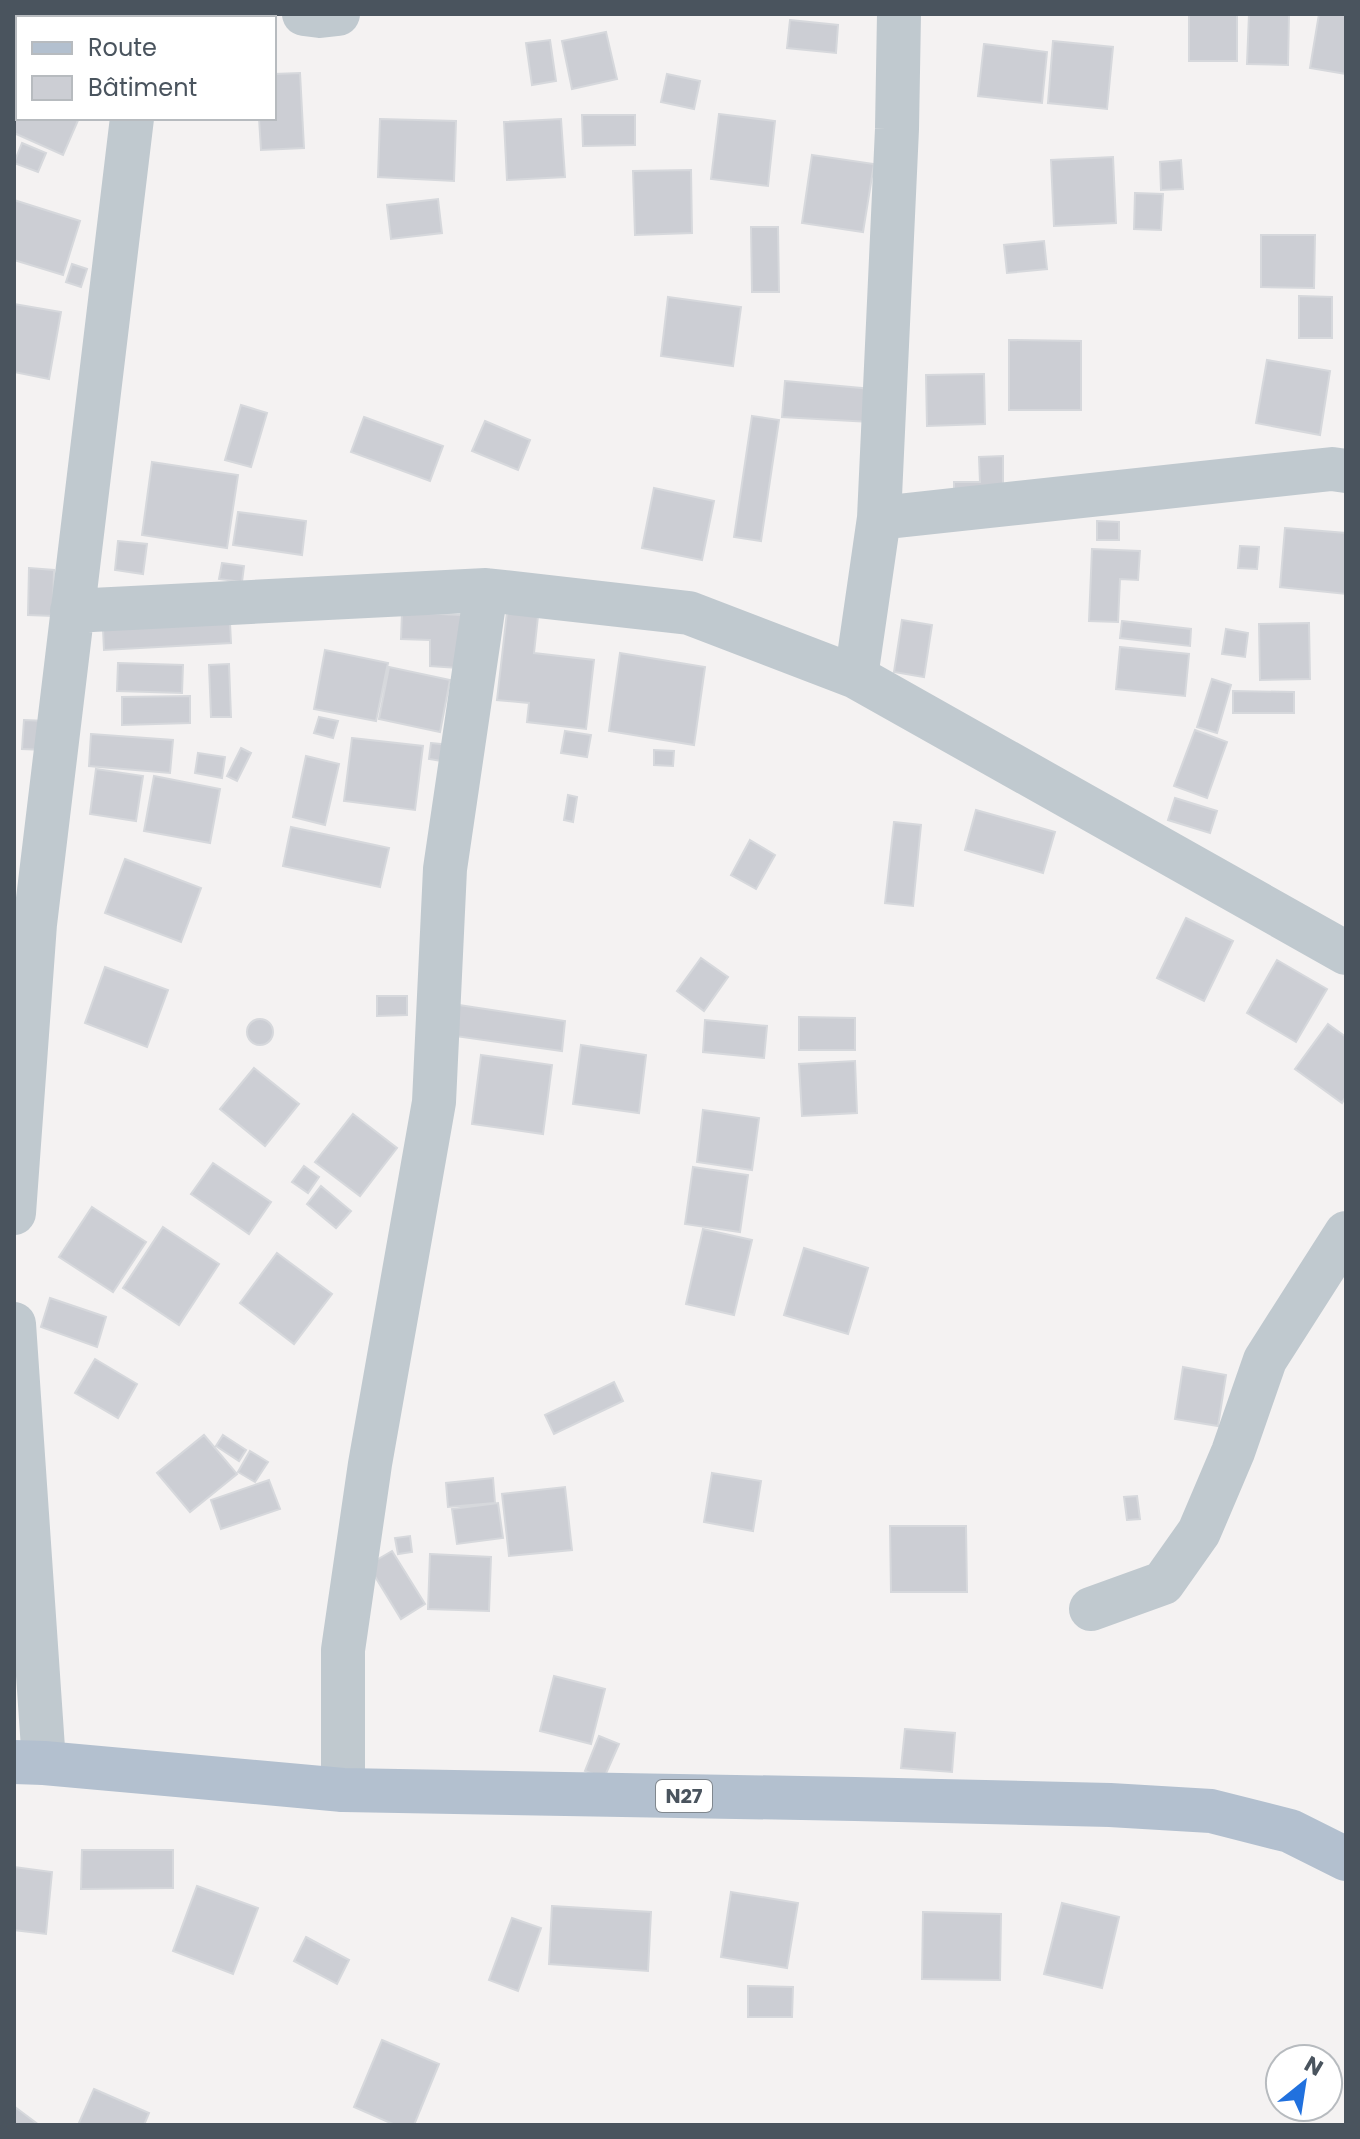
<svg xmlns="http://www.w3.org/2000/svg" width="1360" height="2139" font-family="Poppins,sans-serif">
<rect width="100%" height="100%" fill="#f4f2f2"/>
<path fill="#ccced4" stroke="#d6d8dc" stroke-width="2" d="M1189,14H1237V61H1189Z
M1249,14H1289L1288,65L1247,64Z
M1319,14H1346V74L1310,68Z
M790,20L838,25L836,53L787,48Z
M606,32L617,79L572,89L562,41Z
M550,40L556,81L532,85L526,43Z
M1053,41L1113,47L1107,109L1048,103Z
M984,44L1047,52L1042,103L978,96Z
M300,73L304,148L261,150L259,118H274V74Z
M667,74L700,81L694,109L661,102Z
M18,82V118H79L63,155L14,133V92Z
M719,114L775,121L768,186L711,179Z
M582,115H635V145L583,146Z
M380,119L456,121L454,181L378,177Z
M561,119L565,177L507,180L504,122Z
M22,143L46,153L38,172L14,163Z
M812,155L874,164L863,232L802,223Z
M1113,157L1116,223L1054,226L1051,160Z
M1181,160L1183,189L1161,190L1160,162Z
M691,170L692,233L635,235L633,171Z
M1135,193L1163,194L1161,230L1134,229Z
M438,199L442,233L391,239L387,205Z
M14,200L80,221L63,275L14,260Z
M751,227H778L779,292H752Z
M1261,235H1315L1314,288L1261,287Z
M1044,241L1047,269L1007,273L1004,245Z
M72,264L87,269L81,287L66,282Z
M1299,296L1332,297V338H1299Z
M668,297L741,307L733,366L661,356Z
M14,304L61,312L49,379L14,372Z
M1009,340L1081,341V410H1009Z
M1267,360L1330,371L1320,435L1256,423Z
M984,374L985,424L927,426L926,375Z
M785,381L872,389L870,422L782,417Z
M241,405L267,413L251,467L225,460Z
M752,416L779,420L761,541L734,537Z
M364,417L443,446L430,481L351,452Z
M485,421L530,440L518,470L472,451Z
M1003,456V498L954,499V482H980L979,457Z
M152,462L238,475L227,548L142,535Z
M654,488L714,501L702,560L642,548Z
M238,512L306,521L302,555L233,545Z
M1097,521L1119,522V540H1097Z
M1285,528L1346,533V594L1280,587Z
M118,541L147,544L143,574L115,570Z
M1240,546L1259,547L1257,569L1238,568Z
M1092,549L1140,551L1138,580L1120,579L1118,622L1089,621Z
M222,563L244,566L242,582L219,579Z
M29,568L54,570L53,616L28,615Z
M402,612L461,615L458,668L430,666V640L401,639Z
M507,612L538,616L534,653L594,660L586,729L527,722L529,703L497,700Z
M902,620L932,625L924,677L894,672Z
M1122,621L1191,629L1190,646L1120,638Z
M230,623L231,643L104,650L103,629Z
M1309,623L1310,679L1260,680L1259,624Z
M1226,629L1248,633L1245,657L1222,654Z
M1120,647L1189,654L1185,696L1116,689Z
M325,650L388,663L376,721L314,709Z
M620,653L705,667L694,745L609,731Z
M118,663L183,665L182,693L117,691Z
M229,664L231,717H211L209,665Z
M389,667L450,680L440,732L379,719Z
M1212,679L1231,685L1217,733L1197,727Z
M1233,691L1294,692V713H1233Z
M190,696V723L122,725V697Z
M319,717L338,721L333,738L314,733Z
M24,720L47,721L45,750L22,749Z
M1195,730L1227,742L1207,798L1174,786Z
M565,731L591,735L587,757L561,753Z
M91,734L173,740L170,773L89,766Z
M352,738L423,746L415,810L344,801Z
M431,743L450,745L448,762L429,759Z
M241,748L251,753L237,781L227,776Z
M654,750L674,751L673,766L654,765Z
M198,753L225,757L222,778L195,773Z
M306,756L339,764L325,825L293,817Z
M96,769L143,776L136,821L90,814Z
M154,776L220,789L210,843L144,831Z
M568,795L577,797L573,822L564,820Z
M1175,798L1217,811L1210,833L1168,820Z
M976,810L1055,832L1043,873L965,850Z
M894,822L921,825L913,906L885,903Z
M291,827L389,848L380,887L283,866Z
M750,840L775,855L756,889L731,875Z
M125,859L201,888L181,942L105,913Z
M1186,918L1233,941L1204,1001L1157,978Z
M701,958L728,977L704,1011L677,991Z
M1277,960L1327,989L1296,1042L1247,1013Z
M105,967L168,990L147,1047L85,1023Z
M377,996H407V1015L377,1016Z
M459,1005L565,1021L562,1051L455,1036Z
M799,1017L855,1018V1050H799Z
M247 1032a13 13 0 1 1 26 0a13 13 0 1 1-26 0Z
M705,1020L767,1026L764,1058L703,1052Z
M1328,1024L1346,1037V1096L1342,1103L1295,1069Z
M581,1045L646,1055L639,1113L573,1104Z
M481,1055L552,1065L543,1134L472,1124Z
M855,1061L857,1113L802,1116L799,1064Z
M254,1068L299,1104L265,1146L220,1109Z
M703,1110L759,1118L752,1170L697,1162Z
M353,1114L397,1148L360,1196L315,1162Z
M213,1163L271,1202L249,1234L191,1194Z
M304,1166L319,1177L308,1193L292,1182Z
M693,1167L748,1175L740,1232L685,1224Z
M321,1186L351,1211L336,1228L307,1204Z
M92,1207L146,1242L113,1292L59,1257Z
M163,1227L219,1264L179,1325L123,1288Z
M703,1229L752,1240L734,1315L686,1304Z
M804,1248L868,1268L848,1334L784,1315Z
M277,1253L332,1294L294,1344L240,1303Z
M50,1298L106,1317L97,1347L41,1327Z
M95,1359L137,1384L118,1418L75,1393Z
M1183,1367L1226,1375L1218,1426L1175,1419Z
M614,1382L623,1401L554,1434L545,1415Z
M204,1435L237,1474L190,1512L157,1473Z
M223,1435L246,1450L239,1461L216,1446Z
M250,1451L268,1462L255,1482L238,1472Z
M712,1473L761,1481L753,1531L704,1522Z
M493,1478L495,1503L448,1507L446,1483Z
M269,1480L280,1509L221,1529L211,1500Z
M565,1487L572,1550L509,1556L502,1494Z
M1137,1496L1140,1519L1127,1520L1124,1497Z
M498,1503L503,1538L457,1544L452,1509Z
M890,1526H966L967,1592H891Z
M410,1536L412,1552L398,1554L395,1538Z
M392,1551L425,1604L401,1619L368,1565Z
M430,1554L491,1557L489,1611L428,1609Z
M554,1676L605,1689L591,1744L540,1731Z
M905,1729L955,1733L952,1772L901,1768Z
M599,1736L619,1744L604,1778L585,1771Z
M82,1850H173V1888L81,1889Z
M14,1867L52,1872L46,1934L14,1930Z
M197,1886L258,1908L233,1974L173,1951Z
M731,1892L798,1903L787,1968L721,1957Z
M1062,1903L1119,1917L1102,1988L1044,1974Z
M552,1906L651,1912L648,1971L549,1964Z
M923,1912L1001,1914L1000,1980L922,1979Z
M512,1918L541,1928L518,1991L489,1980Z
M306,1937L349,1960L337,1984L294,1961Z
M748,1986L793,1987L792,2017H748Z
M382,2040L439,2064L414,2125H395L354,2107Z
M94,2089L149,2113L144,2125H78Z
M15,2107L39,2125H14Z"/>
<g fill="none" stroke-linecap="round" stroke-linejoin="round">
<path stroke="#c0c9cf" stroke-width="44" d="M304,14L320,16L338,14
M144,18L145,14
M879,518L1332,469L1346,471
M72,611L486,590L689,613L856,677L1346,953
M856,677L879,518L897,129L899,14
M14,1213L35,924L132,118
M14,1324L44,1763
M1091,1609L1163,1583L1199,1532L1233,1452L1265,1360L1346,1233
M343,1790V1650L370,1464L434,1102L445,869L486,590"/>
<path stroke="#b3c0cf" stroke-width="44" d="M14,1762L44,1763L343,1790L855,1799L1110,1805L1211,1811L1290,1831L1346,1859"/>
</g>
<g text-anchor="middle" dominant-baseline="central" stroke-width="6" stroke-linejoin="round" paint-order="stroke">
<rect fill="#fff" stroke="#80878e" stroke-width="2" x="656" y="1780" width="56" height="32" rx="6"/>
<g font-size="20" font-weight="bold" fill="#4a545e">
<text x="684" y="1796">N27</text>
</g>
</g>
<rect width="1360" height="2139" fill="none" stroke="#4a545e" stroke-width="32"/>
<rect x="16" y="16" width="260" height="104" fill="#ffffff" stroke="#b7bbbf" stroke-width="2"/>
<rect x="32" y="42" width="40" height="12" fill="#b3c0cf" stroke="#b7bbbf" stroke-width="2"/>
<text x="88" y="56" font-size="24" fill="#4a545e">Route</text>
<rect x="32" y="76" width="40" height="24" fill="#ccced4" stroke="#b7bbbf" stroke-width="2"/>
<text x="88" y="96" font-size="24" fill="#4a545e">Bâtiment</text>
<g transform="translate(1304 2083) rotate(30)"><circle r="38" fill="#ffffff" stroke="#b7bbbf" stroke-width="2"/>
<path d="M0-6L14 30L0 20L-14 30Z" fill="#2171de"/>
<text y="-12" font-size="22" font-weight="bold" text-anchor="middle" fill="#4a545e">N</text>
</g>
</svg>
